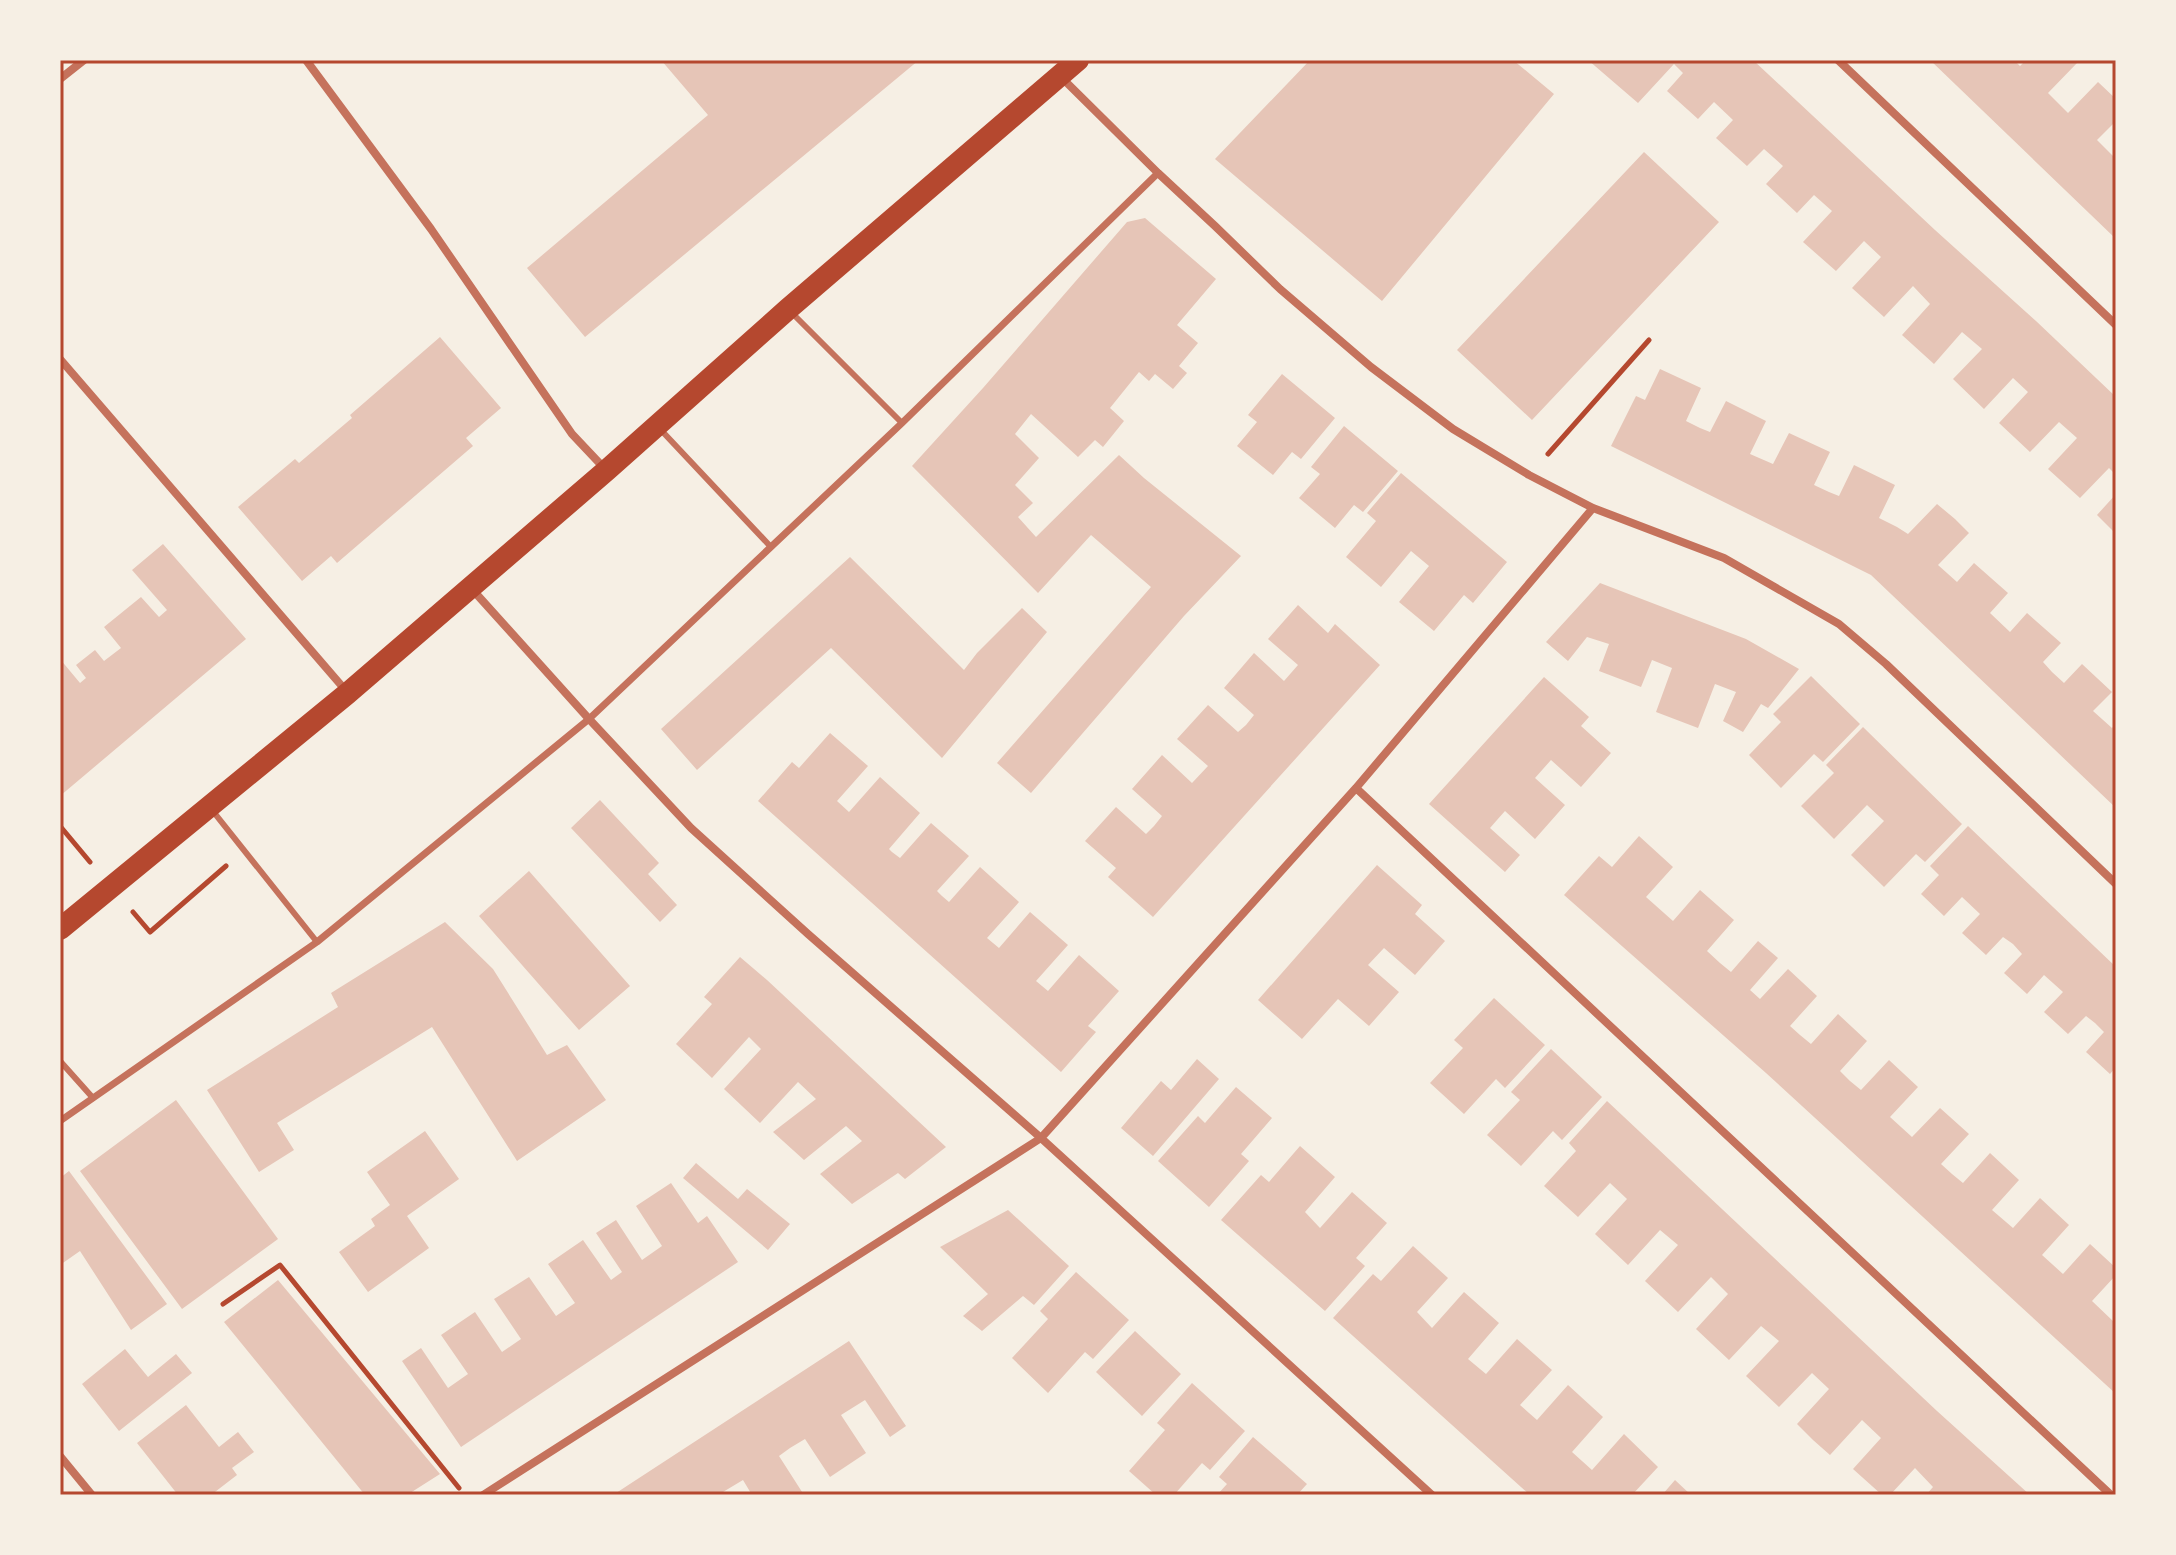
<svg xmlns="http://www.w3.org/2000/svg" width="2176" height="1555" font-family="Commissioner,sans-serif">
<rect width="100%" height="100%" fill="#f6efe4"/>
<path fill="#e6c5b7" d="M661,60H919L585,337L527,268L708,115Z
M1310,60H1513L1554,94L1382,301L1215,159Z
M1588,60H1753L1935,230L2036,321L2116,397V475L2109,468L2080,498L2048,469L2077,438L2059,422L2030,452L1999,423L2028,392L2013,378L1984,409L1953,379L1982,349L1962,332L1934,364L1902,335L1930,304L1913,286L1884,317L1852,288L1881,257L1864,241L1836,271L1803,242L1832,211L1814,195L1797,213L1766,184L1783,166L1764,149L1747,166L1716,138L1733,120L1714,102L1698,119L1667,91L1683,73L1674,64L1638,103Z
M1930,60H2014L2020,66L2026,60H2076L2078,62L2048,93L2068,113L2098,82L2116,99V121L2097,140L2116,159V239Z
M1644,152L1719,222L1532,420L1457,350Z
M1145,218L1216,279L1177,325L1198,343L1179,366L1187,373L1173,389L1155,374L1149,381L1139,372L1110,408L1124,421L1103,447L1095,440L1078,457L1031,414L1015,434L1039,458L1015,485L1033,503L1018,517L1036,537L1119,455L1144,478L1241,556L1184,616L1031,793L997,763L1151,587L1091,535L1038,593L912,466L983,388L1127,222Z
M440,337L501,408L466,438L473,446L337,563L331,556L302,581L238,507L295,459L299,463L352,418L350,415Z
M1660,369L1701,388L1686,421L1700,428L1710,432L1726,401L1766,421L1750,454L1773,464L1789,433L1830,452L1814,485L1829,492L1839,496L1854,465L1895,485L1879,518L1897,527L1908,534L1937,504L1955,519L1969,533L1938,565L1957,582L1974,563L2008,593L1990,613L2010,632L2027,613L2061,643L2043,662L2052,672L2064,683L2082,664L2112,692L2093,711L2112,728L2116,724V808L1871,575L1611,446L1636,396L1645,400Z
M1282,374L1335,418L1301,459L1292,452L1273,475L1237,446L1257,422L1248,415Z
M1344,426L1398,471L1363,512L1354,505L1335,528L1299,498L1320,474L1311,467Z
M1401,473L1507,562L1473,603L1464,595L1434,631L1399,602L1429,566L1411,551L1381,587L1346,557L1376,521L1367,513Z
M2116,494V534L2097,515Z
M163,544L246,639L60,796V659L80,683L86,678L76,665L95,650L104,661L121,648L104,627L141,597L159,617L167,610L132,570Z
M850,557L964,670L977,653L1022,608L1047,632L942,758L831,648L697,770L661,729Z
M1600,583L1746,639L1799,669L1768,708L1761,704L1743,732L1723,721L1736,692L1715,684L1698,728L1656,712L1672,668L1652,660L1641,687L1599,671L1609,644L1587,637L1568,661L1546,642Z
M1298,605L1328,633L1335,624L1380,665L1153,917L1108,877L1116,868L1085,841L1116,807L1146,834L1154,826L1162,816L1132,789L1162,755L1192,783L1208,766L1177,739L1208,705L1238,732L1246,725L1254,715L1224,688L1254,653L1284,681L1298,665L1268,639Z
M1811,676L1860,724L1823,762L1814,754L1781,788L1749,755L1781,722L1773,714Z
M1544,677L1589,717L1581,726L1611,753L1581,787L1551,760L1535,778L1565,805L1535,839L1505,811L1497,820L1490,828L1520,855L1505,872L1429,804Z
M1863,727L1962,824L1925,862L1916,854L1884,887L1851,855L1884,821L1867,805L1834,839L1801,806L1834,773L1826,765Z
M830,733L868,766L837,801L849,812L880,777L920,813L889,849L892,852L900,858L931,823L969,856L937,891L942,896L949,902L980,867L1019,902L987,938L999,948L1030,912L1068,945L1036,981L1048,991L1079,955L1119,991L1088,1026L1096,1032L1061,1072L758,801L792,762L799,768Z
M600,800L659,863L648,874L677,905L660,922L571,828Z
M1968,826L2116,967V1067L2110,1074L2086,1052L2104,1032L2095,1023L2086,1016L2068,1034L2044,1012L2063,992L2044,975L2027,994L2004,973L2022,954L2013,944L2003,937L1986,955L1962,933L1980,914L1962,897L1944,916L1921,894L1939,875L1930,866Z
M1639,836L1673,867L1646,897L1673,921L1700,890L1734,920L1707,951L1720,963L1731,972L1758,941L1778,958L1750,990L1760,999L1788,969L1817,996L1790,1026L1800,1035L1811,1044L1838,1014L1867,1041L1840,1071L1850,1081L1861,1090L1889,1060L1918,1087L1890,1117L1912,1137L1940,1108L1969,1134L1941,1164L1952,1174L1963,1183L1990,1153L2019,1180L1992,1210L2013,1228L2040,1198L2069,1225L2042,1255L2063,1274L2090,1244L2116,1268V1275L2092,1301L2114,1322L2116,1320V1394L1766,1073L1564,895L1599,856L1612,867Z
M1377,865L1422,905L1415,914L1445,941L1415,975L1384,948L1368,965L1399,992L1369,1026L1338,999L1302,1039L1258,1000Z
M529,871L630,986L579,1030L479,916Z
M445,922L493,969L547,1055L567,1045L606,1100L517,1161L432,1027L277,1123L294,1150L259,1172L207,1090L338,1007L331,993Z
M740,957L767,980L946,1147L905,1179L898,1173L852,1204L820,1174L862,1141L846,1126L804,1160L773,1132L816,1099L798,1082L760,1123L724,1089L761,1049L749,1037L712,1078L676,1044L712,1004L704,997Z
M1494,998L1545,1045L1505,1088L1496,1079L1464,1114L1430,1083L1463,1048L1454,1040Z
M1551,1049L1602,1097L1562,1140L1553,1131L1521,1166L1487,1135L1520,1100L1511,1092Z
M1197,1059L1219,1079L1153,1156L1121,1128L1161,1081L1171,1090Z
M1236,1087L1272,1118L1241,1154L1249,1161L1209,1207L1158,1161L1198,1116L1205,1123Z
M176,1100L278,1239L182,1309L80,1171Z
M1607,1101L1937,1411L2030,1495H1926L1933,1487L1915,1468L1890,1495H1882L1853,1469L1881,1438L1862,1420L1830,1455L1813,1440L1797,1424L1829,1389L1812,1373L1779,1407L1746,1376L1779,1341L1761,1326L1729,1360L1696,1329L1728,1294L1711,1277L1678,1312L1645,1281L1678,1245L1660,1230L1628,1265L1595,1234L1627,1199L1610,1183L1578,1217L1544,1186L1576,1151L1569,1143Z
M425,1131L459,1179L407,1216L429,1248L368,1292L339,1252L375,1226L371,1219L390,1205L367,1172Z
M1300,1146L1335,1177L1305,1212L1320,1228L1352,1192L1387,1223L1356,1258L1365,1266L1325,1311L1221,1220L1261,1175L1269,1182Z
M696,1163L738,1199L747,1189L790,1224L768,1250L683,1178Z
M69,1171L167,1304L131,1330L80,1251L60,1265V1178Z
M671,1183L698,1223L707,1216L738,1262L461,1447L402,1361L421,1348L448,1388L468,1374L441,1335L475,1312L502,1352L521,1339L494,1299L529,1277L556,1316L575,1303L548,1264L583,1240L611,1280L622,1272L596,1233L616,1220L642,1260L662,1246L636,1206Z
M1008,1210L1069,1266L1034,1305L1023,1296L982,1331L963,1316L988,1294L940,1247Z
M1413,1246L1448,1278L1417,1312L1432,1328L1464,1292L1499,1323L1468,1359L1486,1374L1517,1339L1552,1370L1520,1405L1529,1413L1537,1420L1568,1385L1603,1417L1572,1452L1592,1470L1624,1434L1658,1467L1632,1495H1530L1333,1318L1373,1274L1381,1281Z
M1076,1272L1129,1320L1093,1359L1085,1352L1048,1393L1012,1358L1048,1319L1040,1311Z
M278,1280L440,1474L407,1495H365L224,1322Z
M1135,1331L1181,1374L1142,1416L1096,1372Z
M849,1341L906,1426L890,1437L865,1400L841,1415L866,1453L830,1477L805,1439L790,1448L779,1456L804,1495H752L743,1480L718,1495H613Z
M125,1349L148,1377L176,1354L192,1373L119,1431L82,1384Z
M1192,1383L1245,1431L1210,1470L1202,1463L1174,1495H1156L1129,1471L1165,1430L1157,1423Z
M186,1405L219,1447L238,1432L254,1452L232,1468L237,1475L211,1495H178L137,1443Z
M1253,1437L1307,1484L1297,1495H1217L1227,1484L1219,1477Z
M1675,1480L1691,1495H1662Z"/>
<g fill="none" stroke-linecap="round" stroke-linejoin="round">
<path stroke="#b5482f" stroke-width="5" d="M1548,454L1649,340
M60,826L90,862
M133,912L150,932L226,866
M223,1304L280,1265L459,1488"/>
<path stroke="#c5725c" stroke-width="6" d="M791,312L902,423
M660,429L770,546
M212,810L317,942
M60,1061L93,1098"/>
<path stroke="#c5725c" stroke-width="7" d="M60,1121L317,942L589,719L902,423L1158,173"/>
<path stroke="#c5725c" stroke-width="8" d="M306,60L431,229L572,434L605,469
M1838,60L2116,325
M1060,76L1158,173L1215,226L1280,289L1371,367L1453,429L1529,475L1593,508L1724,558L1839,624L1886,664L2116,884
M60,79L84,60
M60,359L347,692
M471,588L589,719L691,828L808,934L1041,1138L1432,1495
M1356,788L2111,1495
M60,1456L92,1495
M483,1495L1041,1138L1356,788L1593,508"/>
<path stroke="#b5482f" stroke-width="22" d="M60,929L348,693L607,470L788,309L1078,60"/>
</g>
<rect width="2176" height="1555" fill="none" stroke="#f6efe4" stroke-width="124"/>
<rect x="62" y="62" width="2052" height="1431" fill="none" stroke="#b5482f" stroke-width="3"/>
</svg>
